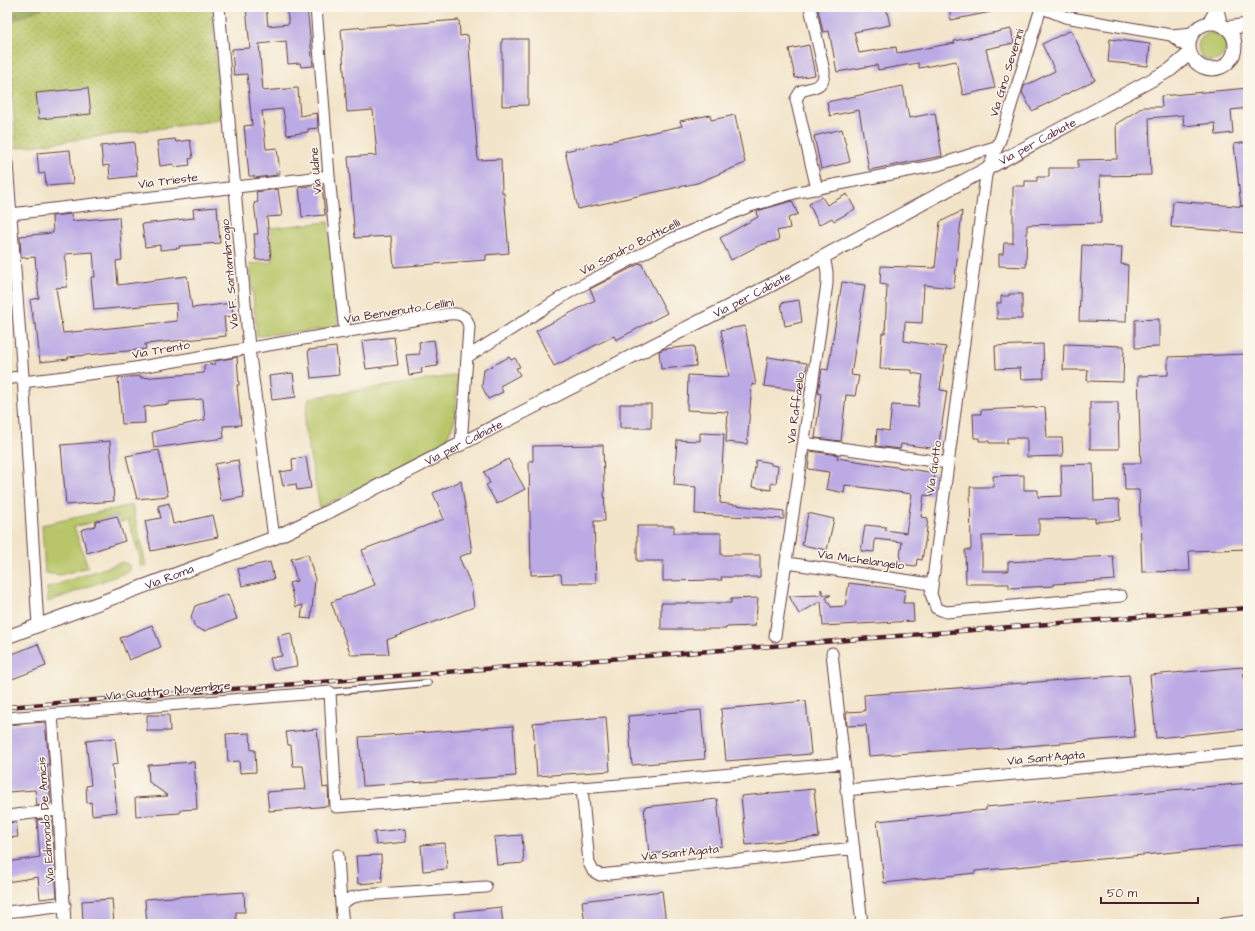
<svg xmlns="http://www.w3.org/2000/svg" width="1255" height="931" font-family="'Architects Daughter',sans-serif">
<defs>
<pattern id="forest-firs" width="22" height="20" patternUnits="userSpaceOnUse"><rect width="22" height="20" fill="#92ab5d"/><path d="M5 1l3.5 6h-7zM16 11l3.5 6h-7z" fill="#798b4d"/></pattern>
<pattern id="park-dots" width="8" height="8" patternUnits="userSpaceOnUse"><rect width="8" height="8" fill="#b8c669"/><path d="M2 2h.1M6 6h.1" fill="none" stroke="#98a057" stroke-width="1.8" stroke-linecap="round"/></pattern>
</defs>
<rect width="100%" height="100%" fill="#fbf7ec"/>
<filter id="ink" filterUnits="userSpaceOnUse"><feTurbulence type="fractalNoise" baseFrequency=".025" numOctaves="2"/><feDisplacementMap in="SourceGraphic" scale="8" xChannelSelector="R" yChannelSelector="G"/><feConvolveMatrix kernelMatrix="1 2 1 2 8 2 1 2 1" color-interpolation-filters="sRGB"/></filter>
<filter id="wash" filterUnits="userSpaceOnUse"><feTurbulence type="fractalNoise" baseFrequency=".012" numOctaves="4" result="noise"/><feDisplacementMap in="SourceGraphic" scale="16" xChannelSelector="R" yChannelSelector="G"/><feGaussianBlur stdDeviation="0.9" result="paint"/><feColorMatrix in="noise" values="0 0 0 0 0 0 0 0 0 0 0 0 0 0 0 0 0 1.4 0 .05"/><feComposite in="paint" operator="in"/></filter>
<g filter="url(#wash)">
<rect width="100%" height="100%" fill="#f2e4c9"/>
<path fill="#b8c669" stroke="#81724a" d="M1198 47a14 14 0 1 1 28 0a14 14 0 1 1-28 0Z
M328,222L338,328L257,336L250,264L273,262L270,228Z
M458,375L455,420L445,442L320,508L304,425L309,398Z
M132,505L146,565L140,567V557L128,520L119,523L117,516L74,527L88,567L60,575L45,573L42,525Z
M123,562L129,565L130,571L48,602L47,588Z"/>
<path fill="url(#forest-firs)" stroke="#6e6544" d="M13,7H52L8,23L7,10Z"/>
<path fill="url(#park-dots)" stroke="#81724a" d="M44,7H212L221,120L16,148L8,23Z"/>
<g id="blocks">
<path fill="#bbaae4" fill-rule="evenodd" d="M246,7H266L268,26L289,24L286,7H307L313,66L301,67L300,63L288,64L286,41L259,44L263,91L298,88L300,116L317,113L318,128L308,129V132L287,135L283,109L262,111L266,149L277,148L280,173H276L277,175L255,178L254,176H249L244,126L252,125L247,74L234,75L232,49L250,48Z
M827,7H886L890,25L854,32L859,53L896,47L897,53L955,43L954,41L1011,29L1014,43L986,49L995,88L963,95L956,61L919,68L918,63L878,70L877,65L837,72L829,31L823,32L818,9Z
M949,7H991V12L951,20Z
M459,20L460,36L468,35L478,160L501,159L502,193H504L509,253L486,255V260L394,267L391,236L355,238L348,157L377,155L373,110L347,112L341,29Z
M1071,30L1095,80L1032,111L1022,92L1024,86L1055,71L1042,44Z
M502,39H528V105L502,106Z
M1110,39L1150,44L1148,66L1108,62Z
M809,45L815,75L795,78L789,49Z
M903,86L909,118L935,113L942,156L869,170L859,110L830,116L827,102Z
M88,88L91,114L39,119L36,93Z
M1248,88V108L1231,110L1233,133L1216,135L1215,123L1184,126L1183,115L1149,118L1151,175L1100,176L1101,223L1027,225L1026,267L999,266V254H1003L1004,243H1013V186H1025V181H1037V177H1049V168H1078V160L1117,159L1116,124L1143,107H1162L1161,96Z
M710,115L711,120L735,115L745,163L697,183L578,209L565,151L682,126L680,121Z
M842,129L850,162L821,169L814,136Z
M175,139L176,142L190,140L193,158L189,159L190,165L174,167V164L160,166L157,141Z
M134,142L137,176L110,179L109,165L103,166L101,146Z
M1248,142V205L1241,206L1234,144Z
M70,150L73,184L46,186L45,173L39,174L37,153Z
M322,185L325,215L302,217L299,187Z
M278,189L282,216L267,217L271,259L256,260L254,234H258L254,203L258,202L256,192Z
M847,194L855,209L834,221L832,218L819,225L809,204L822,197L827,205Z
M792,201L798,214L788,218L790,228L777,231L779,240L760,245L731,260L720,238L758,217L757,211Z
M1173,201L1248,207V233L1171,227Z
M217,207L220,243L179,246L180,248L160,250V245L145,247L142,224L194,218L193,209Z
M962,211L954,288L924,285L922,323L905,322L904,341L946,347L940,390L947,391L938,449L901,444L900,449L876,446L877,429L889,431L892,405L918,407L923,375L912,373V370L880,369L882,333H885L887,285L880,284L881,266L935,268L940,222Z
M71,214L72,221L119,217L122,260L116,261L118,285L187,276L192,308L232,303L233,316L224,317L226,336L145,344L146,349L68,357V359L40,362L36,324H34L30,300L39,298L35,257L21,258L20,236L53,233L52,216ZM93,252L95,277H91L94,310L176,303L177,321L63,333L56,288L67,287L65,254Z
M1082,245L1122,247L1121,264L1128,265L1126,322L1079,321Z
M641,263L667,313L616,340L614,336L554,366L536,331L595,300L590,289Z
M842,282L865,285L851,375L859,376L855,396L846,395L841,441L815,438L821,394L818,393L822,369L828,370Z
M1009,294H1022V319H997V303H1001V296H1009Z
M799,300L802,322L785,326L781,303Z
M1159,319V347L1135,348V320Z
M745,326L756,385L752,384L747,444L726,442L728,412L687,410L688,375L729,377L721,330Z
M394,337L398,365L366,369L362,341Z
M434,340L438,366L421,368L422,373L409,375L406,355L420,354L419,342Z
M1043,344L1044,378L1021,379L1020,368L996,369L995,346Z
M1064,344L1124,346L1123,382L1087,381L1088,370H1063Z
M694,346L696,366L661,369L659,351L664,349Z
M336,347L339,375L311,378L308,350Z
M1248,354V549L1189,551L1190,571L1142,572L1139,490H1125L1124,463H1141L1138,376L1168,375V357Z
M237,357L239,385H237L241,425L223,426L224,438L154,448L152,432L205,420L203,399L169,402V404L144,407L145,423L122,424L118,378L141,376V378L204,373V365L215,364V361Z
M509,357L511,360L515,358L520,367L516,368L520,375L500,386L503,392L488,399L482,386L484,370Z
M768,357L807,363L804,391L764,386Z
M293,373L296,397L272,400L269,376Z
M1090,402H1118L1119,449H1090Z
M620,404H651V428H620Z
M1045,407L1047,438H1062L1063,456L1027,457V438H1007V443H989V441H979V438H974L973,414H981V410Z
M700,433L724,434L720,503L784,511V519L695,514L696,487L674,485L677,440L700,441Z
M110,441L114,501L66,505L61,445Z
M603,445L605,521H594L596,583H562L561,574L531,575L529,461H533V446Z
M159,450L168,496L137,499L126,456Z
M810,451L838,455L837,458L935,473L932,496L924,495L921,517L928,518L926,536L922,560L917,559L916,566L899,564L902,542L875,539L874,552L861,551L865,525L886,527L885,530L906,533L912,494L845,485L844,493L826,489L829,472L808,469Z
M306,457L311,488L297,490L296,484L283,486L280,472L293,470L292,459Z
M508,459L525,489L497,504L486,485L490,483L484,472Z
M238,460L244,497L221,501L215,464Z
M756,460L771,463V465L778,466L776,484L771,483V490L752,487Z
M1093,464L1094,501L1119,500L1120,520L1095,522V518L1039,519V535L982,536V571H1008V562L1113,556L1115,580L1054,584V586L1009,588V584H966L965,550H971L970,487H994L993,476L1024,475V490H1038V497L1062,496L1061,465Z
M461,481L472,552L459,557L471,585L474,607L387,640L389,654L351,655L331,602L375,585L362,550L444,519L433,493Z
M169,503L173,524L213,515L218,537L151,551L145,521L161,518L158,506Z
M808,513L834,519L827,550L802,545Z
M117,516L125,541L87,553L81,530L95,526L96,521Z
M637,526H674V533H721V555H760V577H721L722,580L663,581V561H637Z
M308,554L315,580L311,619L301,618L303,605L296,607L289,583L297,581L291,559Z
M270,562L274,579L242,586L238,569Z
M849,583L905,590L903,603H913L914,621L823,626L821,601L799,614L789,596L821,595V589L824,595H831L826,598L831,607L845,606Z
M228,594L237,619L204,631L195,627L191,617L195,606Z
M758,598L755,626L726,627V629H661V603H731V599Z
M152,625L161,647L129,660L120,638Z
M291,633L297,666L273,670L270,658L282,656L278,636Z
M38,644L46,666L7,681V656Z
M1243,667L1248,729L1156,738L1150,675Z
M1129,675L1135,737L978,750V748L869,756L866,725L847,726L846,712L865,711L864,695Z
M806,701L811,754L726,761L721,709Z
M701,710L705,759L632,765L628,716Z
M147,715H169L170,731H147Z
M606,717L610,771L537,776L533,723Z
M45,722L49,764H47L51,803L37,806L35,790L8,792L7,725Z
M513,726L516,776L363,786L359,737Z
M317,729L323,788L328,787L329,806L269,811L267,792L306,789L303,766H293L291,745H288L286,732Z
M250,733L251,750H255L256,772L240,773L239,761L228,762L226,734Z
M115,738L118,764L112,765L117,812L92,815L91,802L87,803L86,786L91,785L86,741Z
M194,762L197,809L180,810V813L136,816L135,798L168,796L149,782L148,765Z
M1248,783V845L975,871V873L884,883L877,821L986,810V807Z
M814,789L819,837L746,845L741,796Z
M717,799L722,846L649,854L644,807Z
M50,818L52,820L57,897L40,899L38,877L7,882V862L40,857L37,820Z
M16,822L18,837L7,838V823Z
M405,829L406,842L376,845L374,832Z
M522,835L524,863L497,865L494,837Z
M445,843L447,869L423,871L421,845Z
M381,855L382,882L358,884L356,856Z
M662,891L666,924H585L582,901Z
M244,892L245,912H236V924H147L145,899Z
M112,899L114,924H83L82,901Z
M501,907L503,924H455L454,912Z"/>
</g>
</g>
<g filter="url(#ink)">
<use href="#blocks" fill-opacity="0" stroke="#633d43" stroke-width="1"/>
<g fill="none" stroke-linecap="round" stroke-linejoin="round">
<g stroke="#633d43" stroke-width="8">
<path id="service" d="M330,692L428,683"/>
</g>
<g stroke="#633d43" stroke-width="13">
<path id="minor" d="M219,7L249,348L274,538
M316,7L329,176L345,333
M810,7L824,71C825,88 812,87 801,91L796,99L817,189
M1040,7L1065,17L1171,35L1193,33
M1217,7L1222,25
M1041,8L1002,135L986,175L931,594L936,608L946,612L1121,596
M1208,23L1217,7
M1171,35L1189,49
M7,163L23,376L38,626
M11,214L329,176
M467,357L573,290L667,241L750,206L798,192L938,165L998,146
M7,379L23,376
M23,382L129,369L448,314C459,313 467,315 469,327L461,445
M804,443L948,463
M787,563L931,584
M775,636L827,284V272L824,256
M832,653L862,924
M52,714L59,810L65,924
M7,718L330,692L336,807L619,785L843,763
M582,788L589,863L593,871L600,875L854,848
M846,790L1248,752
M7,816L59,810
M338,855L341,905
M7,912L65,905
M343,924L341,905L350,898L363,895L486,887
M1223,924L1248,921"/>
</g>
<g stroke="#633d43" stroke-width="15">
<g id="tertiary">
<circle cx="1212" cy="46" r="23"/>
<path d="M1226,28L1248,25"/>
<path id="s1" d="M7,637L274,538L330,511L771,285L1170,70L1190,53"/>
</g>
</g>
<use href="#service" stroke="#fff" stroke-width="5.5"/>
<use href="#minor" stroke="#fff" stroke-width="11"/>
<use href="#tertiary" stroke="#fff" stroke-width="13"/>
<g stroke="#4a1f2b" stroke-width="4.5">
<path id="rail" d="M7,707L1248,608"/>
</g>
<use href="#rail" stroke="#fbf7ec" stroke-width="3" stroke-dasharray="9" stroke-linecap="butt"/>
</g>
</g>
<g text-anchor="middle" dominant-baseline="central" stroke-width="3" stroke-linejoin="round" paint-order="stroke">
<g font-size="12" fill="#4a1f2b" stroke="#fbf7ec">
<text transform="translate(1007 73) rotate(-73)">Via Gino Severini</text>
<text stroke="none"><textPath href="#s1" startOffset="1145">Via per Cabiate</textPath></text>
<text transform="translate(316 171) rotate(-95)">Via Udine</text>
<text transform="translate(168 181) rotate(-7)">Via Trieste</text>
<text transform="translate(630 247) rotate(-27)">Via Sandro Botticelli</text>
<text transform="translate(230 274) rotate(-95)">Via F. Santambrogio</text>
<text stroke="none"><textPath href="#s1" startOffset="821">Via per Cabiate</textPath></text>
<text transform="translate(399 311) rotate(-9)">Via Benvenuto Cellini</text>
<text transform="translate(161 350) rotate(-10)">Via Trento</text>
<text transform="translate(796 408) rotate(-82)">Via Raffaello</text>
<text stroke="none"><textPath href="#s1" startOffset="497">Via per Cabiate</textPath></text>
<text transform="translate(934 467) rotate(-82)">Via Giotto</text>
<text transform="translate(861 560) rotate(8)">Via Michelangelo</text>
<text stroke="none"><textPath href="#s1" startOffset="173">Via Roma</textPath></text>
<text transform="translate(168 691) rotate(-5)">Via Quattro Novembre</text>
<text transform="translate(1046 758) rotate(-5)">Via Sant'Agata</text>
<text transform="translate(46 820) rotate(-94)">Via Edmondo De Amicis</text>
<text transform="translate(680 853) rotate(-6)">Via Sant'Agata</text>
</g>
</g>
<rect width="1255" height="931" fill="none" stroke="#fbf7ec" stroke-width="24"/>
<path d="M1101 897v6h97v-6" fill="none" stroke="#4a1f2b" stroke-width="2"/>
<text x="1107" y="897" font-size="12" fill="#4a1f2b" stroke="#fbf7ec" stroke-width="3" paint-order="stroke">50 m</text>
</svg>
